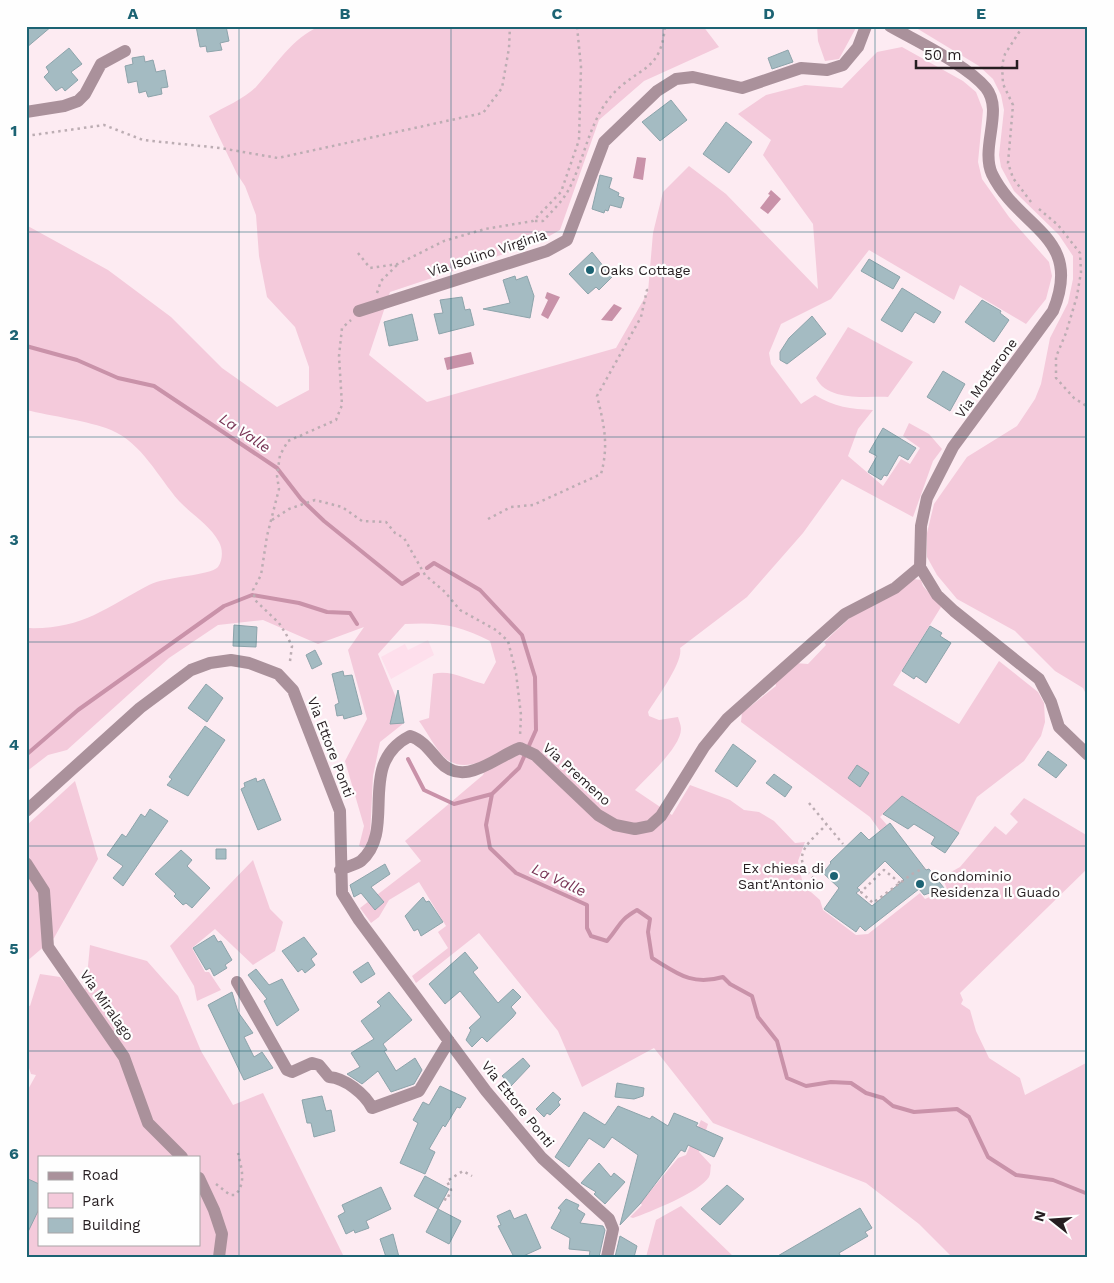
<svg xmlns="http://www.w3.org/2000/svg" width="1114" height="1283" font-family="'Work Sans',sans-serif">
<rect width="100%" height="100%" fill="#fdebf2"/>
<path fill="#fedfec" d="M428,640L434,655L391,679L381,657L405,644L408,650Z"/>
<path fill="#f4cadb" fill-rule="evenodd" d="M320,26H703L719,47L644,81L599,120L560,230L537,243L390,292L369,355L427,402L616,348L648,292L653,233L663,192L689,166L726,194L818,289L813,224L763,155L771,140L738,114L766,95L805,85L842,88L877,52L902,47L963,81L976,92L983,110L978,162L982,179L1009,217L1049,262L1052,276L1046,299L1026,324L960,285L954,300L869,250L831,299L781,324L769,353L771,364L801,404L815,395C834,407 851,409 873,410L858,429L848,456L883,486L901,459L910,464L920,448L903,436L909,423L929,434L942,449L933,461L913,517L842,479L803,533L747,597L680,648C684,661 656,699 648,712L649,716L659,720L678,717C679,721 681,725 681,729C681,747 647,777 635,790L672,815L690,785L730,800L744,810L759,812L774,821L795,843L805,842L798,861L803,885L820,900L823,910L856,935L868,934L920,893L925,899L947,889L942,877L960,867L995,826L1006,835L1018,822L1010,814L1024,798L1088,836V868L960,993L963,1000L961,1004L970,1010L976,1031L989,1058L1020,1078L1025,1095L1088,1062V1257H952L919,1224L866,1183L713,1123L654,1048L582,1087L558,1031L479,933L416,983L412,976L448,948L438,932L446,926L419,882L389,900L379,917L371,923L360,908L421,861L405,841L483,775L490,759C445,776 442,754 419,721L429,718L433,674C450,669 468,680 484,684L496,662L490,641C459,625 439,622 405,624L378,654L399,705L404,723L380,742L373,776L370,837L364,848L359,846L364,826L345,761L367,719L348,650L364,627L318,644L263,620L218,625L169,658L67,750L48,755L26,772V628C82,630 103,609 149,585C166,576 210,576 218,567C223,560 223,549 219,542C210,525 192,515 179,501C158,477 142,443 111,430C89,421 51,416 26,410V225L108,270L171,317L222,368L277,407L309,390V367L295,327L267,297L259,256L256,215L245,186L237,174L209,116C224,107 244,99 256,87C276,65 292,38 320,26Z
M817,26H857L839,59L825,61L818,41Z
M913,26H1087L1088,698L1083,688L1055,671L1015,631L957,599L937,575L927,557V533L934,504L967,457L1017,426L1035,399L1041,384L1050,338L1068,303L1073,279V256L1059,235L1014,191L1001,167L999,155L1004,110L1001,95L993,79L979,66Z
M848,327L913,362L888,397C867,396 828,402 816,378Z
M913,579L921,580L923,586L941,607L893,685L959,724L999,661L1038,692L1044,703L1045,722L1041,736L1024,761L977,797L959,833L902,796L880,817L887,825L880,831L870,817L741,722L742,713L776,686L775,681L795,663L808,664L826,645L824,642L853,615Z
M75,781L98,859L54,938L26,962V826Z
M253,860L270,909L283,922L275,951L253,965L215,929L192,948L205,972H209L221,990L197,1001L194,986L170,946Z
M90,945L147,961L178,996L201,1051L233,1105L263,1093L344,1257H26V1093L36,1075L31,1074L26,1059V1005L30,1006L40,974L60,977L79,999L86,987ZM39,1157H199V1244H39Z
M701,1120L708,1124L699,1152L711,1165C710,1169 711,1173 709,1177C700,1192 650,1212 633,1218L630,1217L642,1205L632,1193L637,1187L647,1195L678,1158L686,1155Z
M681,1206L734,1257H646L656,1220Z"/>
<path fill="#c992a9" d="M637,157L646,158L643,180L633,178Z
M771,190L781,199L768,214L760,208L770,195L768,194Z
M547,292L560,297L548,319L541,315L548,300L545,298Z
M614,304L622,308L612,321L601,320Z
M471,352L474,364L447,370L444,358Z"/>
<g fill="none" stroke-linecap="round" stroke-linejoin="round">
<path stroke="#c992a9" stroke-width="4" d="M26,346L77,360L118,378L154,386L277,468L301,499L324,521L402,584L418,574
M427,568L434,563L480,590L522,635L535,677L536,730L519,768L492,794L486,825L490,848L516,873L587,905V928L591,936L607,941C621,925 618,921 637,910L650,919L648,932L652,958C678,974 692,986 723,977L730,984L752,996L758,1017L777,1041L787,1078L806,1086L831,1082L851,1083L866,1093L883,1098L893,1106L914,1112L957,1109L969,1117L988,1157L1016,1175L1053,1180L1088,1194
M26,755L78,710L224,606L252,595L299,603L327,612L350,613L357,624
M408,759L424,790L454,804L492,794"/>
</g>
<path fill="#a4bbc2" stroke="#8da4ab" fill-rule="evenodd" d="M26,26H52L26,48Z
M196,26H226L229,41L220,43L222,50L207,52L206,46L200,47Z
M69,48L82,64L71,72L78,80L65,91L62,87L56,91L44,77L49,72L46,67Z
M788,50L793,62L772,69L768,58Z
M144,56L145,62L153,60L156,72L165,70L168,87L161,88L162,94L148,97L146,91L139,93L137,81L128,83L125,66L133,64L132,58Z
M671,100L687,120L660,141L642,122Z
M726,122L752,142L729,173L703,154Z
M600,175L612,178L609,188L619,193L618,196L624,198L621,208L610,205L608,211L605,210L604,213L592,209Z
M592,252L612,277L599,290L596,287L588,294L569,274Z
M869,259L900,277L893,289L861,271Z
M515,276L516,280L527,276L534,296L530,318L483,309L510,303L503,280Z
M902,288L941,312L934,323L915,312L902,332L881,320Z
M462,297L465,310L470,309L474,325L439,334L434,314L443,313L440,300Z
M982,300L1001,311L1000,313L1009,320L994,342L965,322Z
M412,314L418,340L389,346L384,322Z
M812,316L826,334L787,364L780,360V352L789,338Z
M943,371L965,384L950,411L927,397Z
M883,428L916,448L908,460L899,455L887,476L884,475L881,480L868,472L877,456L869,452Z
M234,625L257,627L256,647L233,646Z
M930,626L942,633L940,636L951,643L926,683L916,676L914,679L902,671Z
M315,650L322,664L312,669L306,655Z
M343,671L344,676L352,675L362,714L344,719L343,715L337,716L335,705L339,703L332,674Z
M206,684L223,698L207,722L188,708Z
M398,690L404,723L390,724Z
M205,726L225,740L188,796L167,785L172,779L169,777Z
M733,744L756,761L737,787L715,771Z
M1048,751L1067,765L1056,778L1038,765Z
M857,765L869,773L860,787L848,778Z
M774,774L792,787L785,797L766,783Z
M256,778L257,782L264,779L281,820L258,830L241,789L245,787L244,783Z
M902,796L959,833L945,853L931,844L935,837L914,824L908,829L883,814Z
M150,809L168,821L123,886L113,878L123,866L107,855L122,834L126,837L141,814L145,817Z
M890,823L926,870L929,869L944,888L924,895L919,889L865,931L860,926L856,932L824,909L839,888L823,873L831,863L830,862L861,832L869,840ZM885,861L904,880L872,906L856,893L860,890L857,888Z
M216,849H226V859H216Z
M181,850L192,860L187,866L210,888L192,908L186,903L183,905L174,896L176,894L155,874Z
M385,864L390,874L371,887L384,902L375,910L361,893L354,897L350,885Z
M423,897L426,902L429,901L443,922L421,936L418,929L414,931L405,916Z
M214,935L218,942L221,941L232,960L225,965L227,968L214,976L210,968L206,970L193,948Z
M304,937L317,954L311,959L315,965L305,973L302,969L298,972L282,951Z
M465,952L478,968L473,972L498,1003L513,989L521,997L511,1007L516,1013L513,1017L487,1042L482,1037L472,1047L466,1040L471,1030L469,1028L481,1017L460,991L445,1004L429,984Z
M368,962L375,974L361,983L353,972Z
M256,969L269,985L282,979L299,1010L277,1026L264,1001L267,999L248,975Z
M232,992L238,1012L253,1033L244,1037L254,1057L262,1052L273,1068L244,1080L208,1005Z
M389,992L412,1020L383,1044L387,1050L384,1051L396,1071L415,1058L422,1070L414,1084L391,1092L378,1071L362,1084L347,1074L360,1067L351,1053L374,1039L361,1021L381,1006L377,1002Z
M523,1058L530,1066L511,1086L502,1076Z
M617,1083L644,1088L643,1096L634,1099L615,1097Z
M440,1086L466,1098L460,1108L457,1107L445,1127L443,1125L429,1149L435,1152L425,1174L400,1163L418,1123L413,1120L423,1102L429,1105Z
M553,1092L561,1099L558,1102L560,1105L550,1115L547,1113L544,1117L536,1109Z
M322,1096L326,1111L331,1110L335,1131L314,1137L311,1123H307L302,1100Z
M618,1106L650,1119L652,1116L668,1126L674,1113L698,1123L696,1126L723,1138L714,1157L688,1145L685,1152L681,1150L640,1204L620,1225L638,1155L612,1137L604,1148L589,1138L569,1167L555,1157L584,1112L605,1125Z
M599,1163L611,1177L614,1173L625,1182L605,1204L594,1194L596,1192L581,1183Z
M425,1176L449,1189L438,1209L414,1196Z
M26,1178L39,1184V1209L26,1236Z
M727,1185L744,1199L720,1225L701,1209Z
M381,1187L391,1209L366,1221L369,1228L355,1233L354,1230L346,1234L338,1216L345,1212L342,1205Z
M566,1199L579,1205L577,1209L585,1214L580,1223L603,1226L605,1230L599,1257H589L590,1251L569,1249L570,1238L551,1228L561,1210L558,1208Z
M860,1208L872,1228L865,1232L868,1236L839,1253L841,1257H776Z
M438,1209L461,1221L449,1244L426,1232Z
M510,1210L514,1219L526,1214L541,1248L521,1257H514L498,1226L501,1225L497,1216Z
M393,1234L399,1257H386L380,1239Z
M620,1236L637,1246L634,1257H615Z"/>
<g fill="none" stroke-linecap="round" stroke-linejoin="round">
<path stroke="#bcadb3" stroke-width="2.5" stroke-dasharray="2.5 4" stroke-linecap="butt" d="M1023,26L1005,54L1002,65L1003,84L1013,105L1008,163L1013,178L1031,202
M26,136L104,125L143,140L220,148L278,158L483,113L502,88L509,48L510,26
M1039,209L1058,225L1080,253L1081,272L1077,296L1066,333L1056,357V378L1074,398L1088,407
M535,221H543C553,210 565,199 571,185C585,156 590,120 612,95C638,66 661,73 665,26
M358,253L370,268L398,264L444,241L485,229L533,221L561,192L579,140L581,67L577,26
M377,293L381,281L397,265
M488,519L511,507L533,505L601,474C609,445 604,424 597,396L641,317L647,290L644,287
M272,520L289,509L315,500L342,507L362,521L386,522L395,533L404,538L425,575L445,592L460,610L496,630L508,641L516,673L521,715L520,736
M290,661L292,646L286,634L279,623L255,600L253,590L261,575L267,536L279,489L277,476L280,455L288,441L336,420L342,405L339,356L342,328L351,320
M809,803L843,844
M818,883C813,878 805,871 803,864C797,849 817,835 826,825
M900,883L884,870L861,892L873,903L912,874L924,868
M216,1184L230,1195H235C247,1183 241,1167 238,1153
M444,1199L447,1200L451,1190L447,1181L463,1171L472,1176"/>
<path stroke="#aa919b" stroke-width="12" d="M890,26C918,42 967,65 986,88C1004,111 980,147 992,174C1019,229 1084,236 1053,311L953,447L927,498L921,526L920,567L937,595L954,611L1039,679L1051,702L1059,727L1088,755
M26,112L64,106L78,101L85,94L101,64L125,51
M359,311L547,251L567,240L604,142L657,91L676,79L693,77L742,88L801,68L827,70L843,65L858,47L866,26
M26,811L140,708L191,670L210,663L231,660L249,663L278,674L293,690L340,811L342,893L359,920L486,1091L542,1158L609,1219L613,1229L607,1257
M26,863L44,891L48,947L124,1057L148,1123L182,1157
M340,870C346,867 355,865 361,861C398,829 355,764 410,736C423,740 430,751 439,761C464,789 495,757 520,748L535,755L598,815L615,825L635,829L650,826L661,816L704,747L727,719L845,614L895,588L920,567
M237,982L287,1070L292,1072L312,1063L319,1065L329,1077C345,1078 365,1094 372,1108L419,1091L449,1041
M199,1178L214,1210L222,1234L219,1257"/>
</g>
<path fill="none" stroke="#1c6373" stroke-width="1" stroke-opacity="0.55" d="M239,26V1257M451,26V1257M663,26V1257M875,26V1257M26,232H1088M26,437H1088M26,642H1088M26,846H1088M26,1051H1088"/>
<g fill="#1c6373" stroke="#fefefe" stroke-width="2">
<circle cx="590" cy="270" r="5"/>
<circle cx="834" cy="876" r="5"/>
<circle cx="920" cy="884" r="5"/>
</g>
<g text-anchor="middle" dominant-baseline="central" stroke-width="4.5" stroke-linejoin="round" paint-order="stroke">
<g font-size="14" fill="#261e21" stroke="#fefefe">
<text transform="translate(487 253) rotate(-18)">Via Isolino Virginia</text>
<text transform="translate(986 378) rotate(-54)">Via Mottarone</text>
<text transform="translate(331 747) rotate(69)">Via Ettore Ponti</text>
<text transform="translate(577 774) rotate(42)">Via Premeno</text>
<text transform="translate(107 1005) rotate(55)">Via Miralago</text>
<text transform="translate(518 1104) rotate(51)">Via Ettore Ponti</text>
</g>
<g font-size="14" fill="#261e21" stroke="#fefefe" text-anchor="start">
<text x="600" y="270">Oaks Cottage</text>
<text x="824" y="868" text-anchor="end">Ex chiesa di<tspan x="824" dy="16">Sant'Antonio</tspan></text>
<text x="930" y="876">Condominio<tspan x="930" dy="16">Residenza Il Guado</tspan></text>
</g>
<g font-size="15" font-style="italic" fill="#783455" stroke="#fefefe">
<text transform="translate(245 433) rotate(34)">La Valle</text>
<text transform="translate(559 880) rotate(25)">La Valle</text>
</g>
</g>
<rect width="1114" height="1283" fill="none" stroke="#fefefe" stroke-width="55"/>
<rect x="38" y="1156" width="162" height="90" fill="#fefefe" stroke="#a8a4a6"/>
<rect x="48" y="1172" width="25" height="8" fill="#aa919b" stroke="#a8a4a6"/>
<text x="82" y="1180" font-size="15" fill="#261e21">Road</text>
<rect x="48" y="1193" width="25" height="15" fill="#f4cadb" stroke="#a8a4a6"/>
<text x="82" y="1206" font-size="15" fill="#261e21">Park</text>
<rect x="48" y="1218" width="25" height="15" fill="#a4bbc2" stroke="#a8a4a6"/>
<text x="82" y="1230" font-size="15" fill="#261e21">Building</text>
<g transform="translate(1052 1220) rotate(287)" stroke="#fefefe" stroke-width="4" paint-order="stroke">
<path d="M0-4L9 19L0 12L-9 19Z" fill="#261e21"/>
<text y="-8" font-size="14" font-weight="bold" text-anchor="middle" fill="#261e21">N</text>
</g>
<path d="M916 60v8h101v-8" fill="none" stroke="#261e21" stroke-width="2.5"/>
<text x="924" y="60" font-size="15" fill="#261e21" stroke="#fefefe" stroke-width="4" paint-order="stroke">50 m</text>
<rect x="28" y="28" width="1058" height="1228" fill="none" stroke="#1c6373" stroke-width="2"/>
<g font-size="16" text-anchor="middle" font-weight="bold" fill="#1c6373">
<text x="133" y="19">A</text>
<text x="345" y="19">B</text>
<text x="557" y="19">C</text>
<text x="769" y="19">D</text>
<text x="981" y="19">E</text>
<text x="14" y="136">1</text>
<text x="14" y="340">2</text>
<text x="14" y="545">3</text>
<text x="14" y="750">4</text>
<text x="14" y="954">5</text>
<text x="14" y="1159">6</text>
</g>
</svg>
